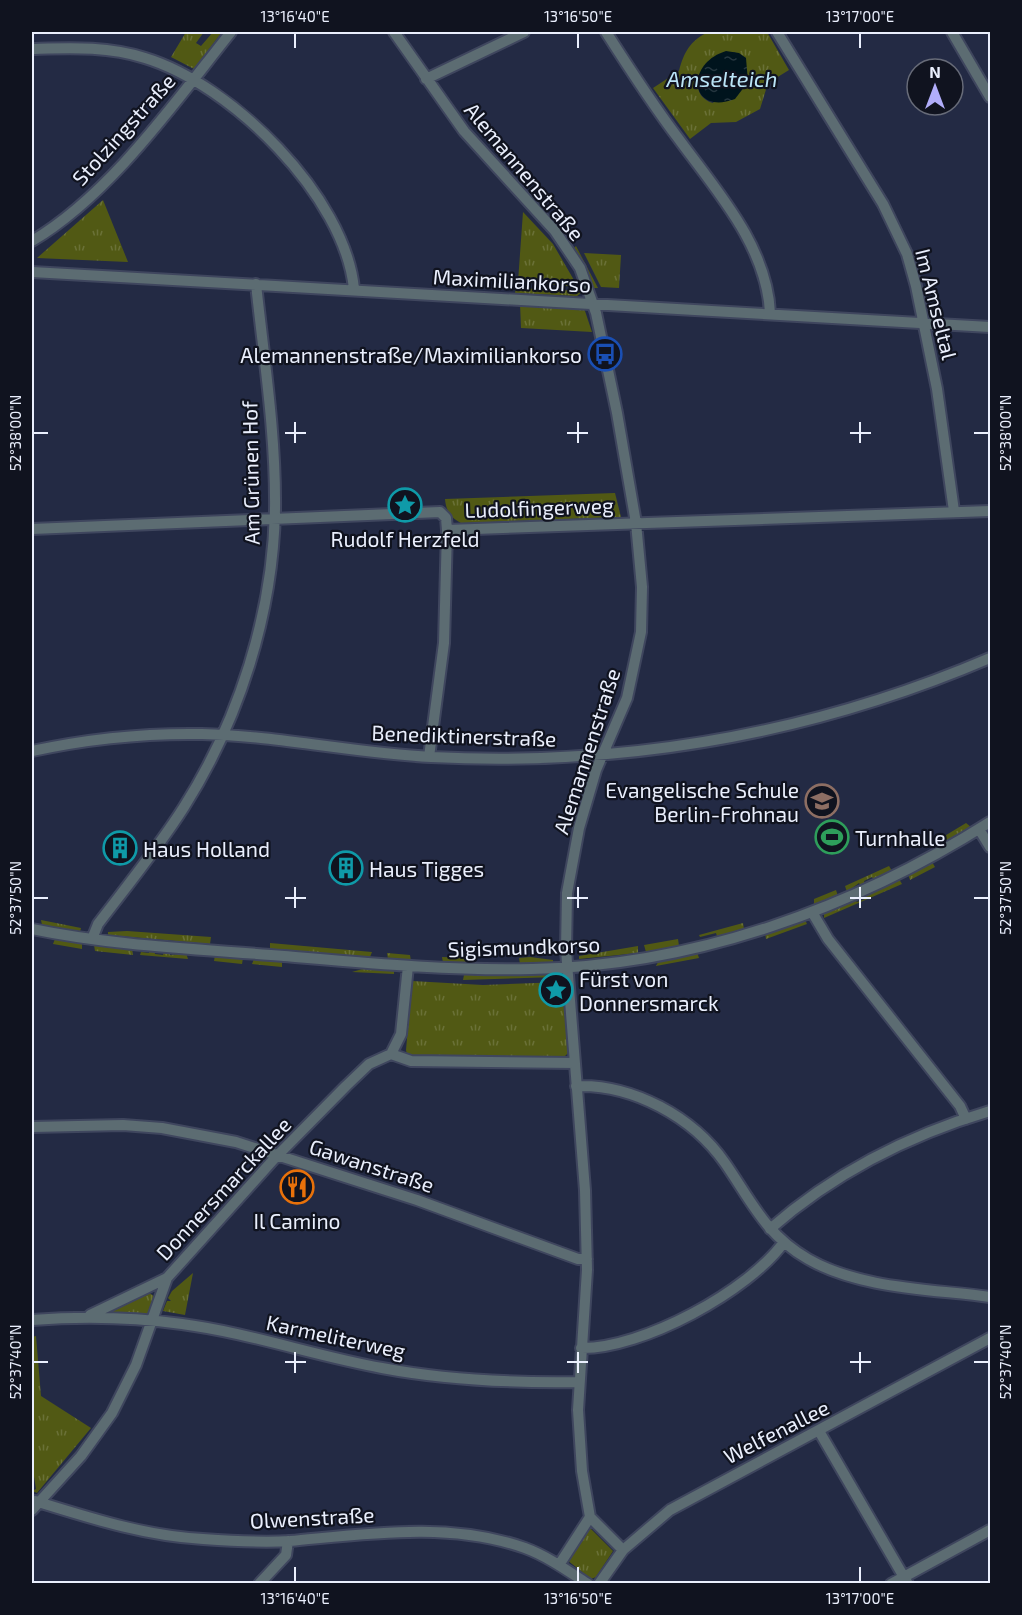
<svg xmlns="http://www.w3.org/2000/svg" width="1022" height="1615" font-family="'Exo 2',sans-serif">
<defs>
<pattern id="grass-tufts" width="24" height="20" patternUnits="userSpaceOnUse" patternTransform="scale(1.5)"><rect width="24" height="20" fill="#515914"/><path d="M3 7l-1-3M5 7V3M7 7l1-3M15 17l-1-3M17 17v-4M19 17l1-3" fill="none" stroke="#6a7137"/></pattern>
<pattern id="water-ripples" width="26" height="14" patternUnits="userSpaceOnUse" patternTransform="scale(1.5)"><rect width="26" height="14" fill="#00141d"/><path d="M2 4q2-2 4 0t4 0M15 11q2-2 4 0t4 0" fill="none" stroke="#25363f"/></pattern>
</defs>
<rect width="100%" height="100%" fill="#232a44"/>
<path fill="url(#grass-tufts)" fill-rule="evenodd" d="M186,32H204L196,43L201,46L213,32H222L194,69L171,57Z
M708,32H767L789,70L768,83L760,109L736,122L711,123L690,139L653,88L679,71C684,52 690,41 708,32ZM734,52L746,58L713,103C702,100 697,92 697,80Z
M103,200L128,262L37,258Z
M523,212L553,244L578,287L518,282Z
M576,246L598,288H594L574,248Z
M584,253L621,255L619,288L601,287Z
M516,288L584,291L577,296L515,293Z
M520,303L584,308L592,332L521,328Z
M615,493L621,517L461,523C451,518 446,511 445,499Z
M966,823L971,827L935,848L933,843Z
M932,862L935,867L910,880L908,874Z
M889,866L892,871L874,880L872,877L864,881L865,884L861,886L859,883L847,892L845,886Z
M899,879L902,884L824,918V913L855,900L857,902L865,899L864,896Z
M836,890L838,896L814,905V899Z
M41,920L81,928L80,932L42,925Z
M805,920L807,924L766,939L765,933Z
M743,923L744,929L717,936L716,933L700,937L699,935Z
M127,931L211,937L210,944L108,935V932Z
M55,939L82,943V949L53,944Z
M678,939L679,946L646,952L644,945Z
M270,943L372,952L370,957L270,949Z
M94,945L132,949L133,955L95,951Z
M638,946V953L579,959V956Z
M149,950H154L155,954L163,955L164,951L169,952L170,955L186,953L188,959L140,955L141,952L149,953Z
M697,952L699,958L656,966L659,960Z
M387,953L410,955L411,961L388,959Z
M215,955L243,958L242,964L214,961Z
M442,957L474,958L473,964L443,963Z
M530,957L553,960V962L520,964L519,958Z
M254,959L282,961V967L252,964Z
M366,968L394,970V974L352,972Z
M556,973L557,977L463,980L464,975Z
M412,981L483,985L563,982L568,1053L563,1058L413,1057L407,1055L406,1050Z
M193,1273L185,1315L163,1311L167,1301H171L168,1298L172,1291Z
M148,1292L155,1297L150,1310L145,1316L113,1314V1309Z
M36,1336L41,1396L91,1428L37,1493L32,1491L36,1489L32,1464V1337Z
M590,1528L613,1551L596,1577L591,1579L567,1560Z"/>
<path fill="url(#water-ripples)" d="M726,51L739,53L746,58L748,82L735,99C690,116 684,64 726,51Z"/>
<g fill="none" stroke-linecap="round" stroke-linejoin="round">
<g stroke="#3f465e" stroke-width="14">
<path id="minor" d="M394,32L464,131L555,231L580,268L596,313L617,413L636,523L642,587L641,632L627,698L596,770L579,828L567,893L566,950L585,1190L587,1270L578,1410L582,1471L590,1517
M606,32C629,68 652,104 678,138C716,190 767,246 770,313
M777,32L883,204L907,254L916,286L937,389L954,511
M952,32L990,97
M32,49C70,48 107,46 145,58C231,84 345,196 354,289
M426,79L524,32
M32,241C110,195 175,102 231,32
M32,272L990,327
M32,529L440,512L446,518L447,530L990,511
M32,751C87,739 145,733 202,734C279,736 354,753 431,757C626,767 810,735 990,658
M429,757L444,643L447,530
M979,829L990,847
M812,912L828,939L960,1106L966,1119
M32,929C114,946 200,949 284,956C366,963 449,971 532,969C694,966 854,908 990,822
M92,939L98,924C127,886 158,848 184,807C239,720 273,614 275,510C276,435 264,359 256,284
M391,1054L411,1061L575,1063
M576,1086C633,1084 693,1117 725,1163C752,1202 765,1234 808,1259C860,1289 932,1289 990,1297
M32,1127L123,1125L162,1128L236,1142L417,1200L578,1259H587
M770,1229C834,1173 909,1135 990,1111
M90,1315L167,1278
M32,1320C82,1316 132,1317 182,1324C250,1333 315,1356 382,1368C446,1380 513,1383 578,1382
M581,1348C642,1349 749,1291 784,1242
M819,1431L908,1584
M35,1501C90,1518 145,1536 203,1539C231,1541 261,1543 290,1541C366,1534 450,1521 525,1548C547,1556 568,1571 588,1584
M32,1510L81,1456L112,1413L136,1365L167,1278L274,1159L346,1086L369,1064L391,1054L401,1034L408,966
M590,1517L623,1550
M559,1565L590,1517
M259,1584L286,1555L288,1541
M599,1584L623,1550L670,1510L990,1338
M891,1584L990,1530"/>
</g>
<use href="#minor" stroke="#5c6c72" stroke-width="10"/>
</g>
<path fill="none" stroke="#eaeffd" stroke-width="2" d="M295,33V48M578,33V48M860,33V48M295,422V443M578,422V443M860,422V443M33,433H48M285,433H306M567,433H588M850,433H871M974,433H989M295,887V908M578,887V908M860,887V908M33,898H48M285,898H306M567,898H588M850,898H871M974,898H989M295,1352V1373M578,1352V1373M860,1352V1373M33,1362H48M285,1362H306M567,1362H588M850,1362H871M974,1362H989M295,1567V1582M578,1567V1582M860,1567V1582"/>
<defs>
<g id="bus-ring" transform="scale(1.725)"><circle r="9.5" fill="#10131f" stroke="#1a4fb4" stroke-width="1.5"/><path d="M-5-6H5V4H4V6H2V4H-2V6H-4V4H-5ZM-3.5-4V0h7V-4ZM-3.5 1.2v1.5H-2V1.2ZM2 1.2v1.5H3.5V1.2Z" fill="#1a4fb4"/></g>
<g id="sight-ring" transform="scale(1.725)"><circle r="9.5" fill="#10131f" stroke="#0f9aa8" stroke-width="1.5"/><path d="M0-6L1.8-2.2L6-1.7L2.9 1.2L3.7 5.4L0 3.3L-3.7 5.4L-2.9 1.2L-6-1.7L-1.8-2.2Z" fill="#0f9aa8"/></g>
<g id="school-ring" transform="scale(1.725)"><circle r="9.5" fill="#10131f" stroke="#8d6e63" stroke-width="1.5"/><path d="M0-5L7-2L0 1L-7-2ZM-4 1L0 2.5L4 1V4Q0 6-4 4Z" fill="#8d6e63"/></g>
<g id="stadium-ring" transform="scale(1.725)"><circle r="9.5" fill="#10131f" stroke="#2e9e5b" stroke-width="1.5"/><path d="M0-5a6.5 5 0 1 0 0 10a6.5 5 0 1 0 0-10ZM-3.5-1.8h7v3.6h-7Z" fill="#2e9e5b"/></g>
<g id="building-ring" transform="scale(1.725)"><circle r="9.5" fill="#10131f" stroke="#0f9aa8" stroke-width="1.5"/><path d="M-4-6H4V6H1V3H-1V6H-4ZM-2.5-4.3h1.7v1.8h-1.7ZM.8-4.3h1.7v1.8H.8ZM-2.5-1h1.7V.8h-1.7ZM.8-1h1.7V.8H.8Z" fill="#0f9aa8"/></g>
<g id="restaurant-ring" transform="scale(1.725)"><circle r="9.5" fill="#10131f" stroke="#e8710a" stroke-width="1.5"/><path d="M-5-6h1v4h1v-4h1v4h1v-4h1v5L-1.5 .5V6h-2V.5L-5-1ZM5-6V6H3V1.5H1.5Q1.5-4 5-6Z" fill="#e8710a"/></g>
</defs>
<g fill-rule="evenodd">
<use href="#bus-ring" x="605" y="354"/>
<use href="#sight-ring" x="405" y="505"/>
<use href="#school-ring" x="822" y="801"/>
<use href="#stadium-ring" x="832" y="837"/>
<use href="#building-ring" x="120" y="848"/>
<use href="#building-ring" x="346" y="868"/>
<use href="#sight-ring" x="556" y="990"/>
<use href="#restaurant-ring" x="297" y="1187"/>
</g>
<g text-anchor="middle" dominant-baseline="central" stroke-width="4.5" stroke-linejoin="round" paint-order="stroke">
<g font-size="21" fill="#eaeffd" stroke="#10131f">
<text transform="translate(123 129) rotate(-48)">Stolzingstraße</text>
<text transform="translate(525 171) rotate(50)">Alemannenstraße</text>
<text transform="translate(512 280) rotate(3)">Maximiliankorso</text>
<text transform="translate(937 304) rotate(76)">Im Amseltal</text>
<text transform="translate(250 473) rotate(-91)">Am Grünen Hof</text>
<text transform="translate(539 507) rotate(-2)">Ludolfingerweg</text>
<text transform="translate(464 735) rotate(2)">Benediktinerstraße</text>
<text transform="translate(586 751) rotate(-72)">Alemannenstraße</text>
<text transform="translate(524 946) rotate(-2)">Sigismundkorso</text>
<text transform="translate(372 1165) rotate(18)">Gawanstraße</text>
<text transform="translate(223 1188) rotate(-47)">Donnersmarckallee</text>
<text transform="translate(336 1336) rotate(12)">Karmeliterweg</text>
<text transform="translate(776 1431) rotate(-27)">Welfenallee</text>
<text transform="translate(312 1517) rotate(-3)">Olwenstraße</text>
</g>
<g font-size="21" fill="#eaeffd" stroke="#10131f" text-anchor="start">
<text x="582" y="354" text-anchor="end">Alemannenstraße/Maximiliankorso</text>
<text x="405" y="538" text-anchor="middle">Rudolf Herzfeld</text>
<text x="799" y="789" text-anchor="end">Evangelische Schule<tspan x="799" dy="24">Berlin-Frohnau</tspan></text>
<text x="855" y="837">Turnhalle</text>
<text x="143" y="848">Haus Holland</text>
<text x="369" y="868">Haus Tigges</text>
<text x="579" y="978">Fürst von<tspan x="579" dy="24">Donnersmarck</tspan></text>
<text x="297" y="1220" text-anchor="middle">Il Camino</text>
</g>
<g font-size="22" font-style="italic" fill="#bbe5f7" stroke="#10131f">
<text x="722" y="78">Amselteich</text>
</g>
</g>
<rect width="1022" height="1615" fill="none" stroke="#10131f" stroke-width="66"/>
<g transform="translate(935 87)"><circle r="28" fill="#10131f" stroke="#676b78" stroke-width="1.5"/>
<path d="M0-4.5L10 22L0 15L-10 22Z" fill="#b1adfa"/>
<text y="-9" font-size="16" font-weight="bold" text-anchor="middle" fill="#eaeffd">N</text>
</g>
<rect x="33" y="33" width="956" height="1549" fill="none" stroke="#eaeffd" stroke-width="2"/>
<g font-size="15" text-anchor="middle" fill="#eaeffd">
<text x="295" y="22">13°16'40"E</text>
<text x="578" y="22">13°16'50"E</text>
<text x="860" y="22">13°17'00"E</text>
<text transform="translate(16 433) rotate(-90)" y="5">52°38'00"N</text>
<text transform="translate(1006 433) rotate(-90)" y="5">52°38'00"N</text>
<text transform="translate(16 898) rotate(-90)" y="5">52°37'50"N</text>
<text transform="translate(1006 898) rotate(-90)" y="5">52°37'50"N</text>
<text transform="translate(16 1362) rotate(-90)" y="5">52°37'40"N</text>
<text transform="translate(1006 1362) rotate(-90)" y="5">52°37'40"N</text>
<text x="295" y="1604">13°16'40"E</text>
<text x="578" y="1604">13°16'50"E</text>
<text x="860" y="1604">13°17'00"E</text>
</g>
</svg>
